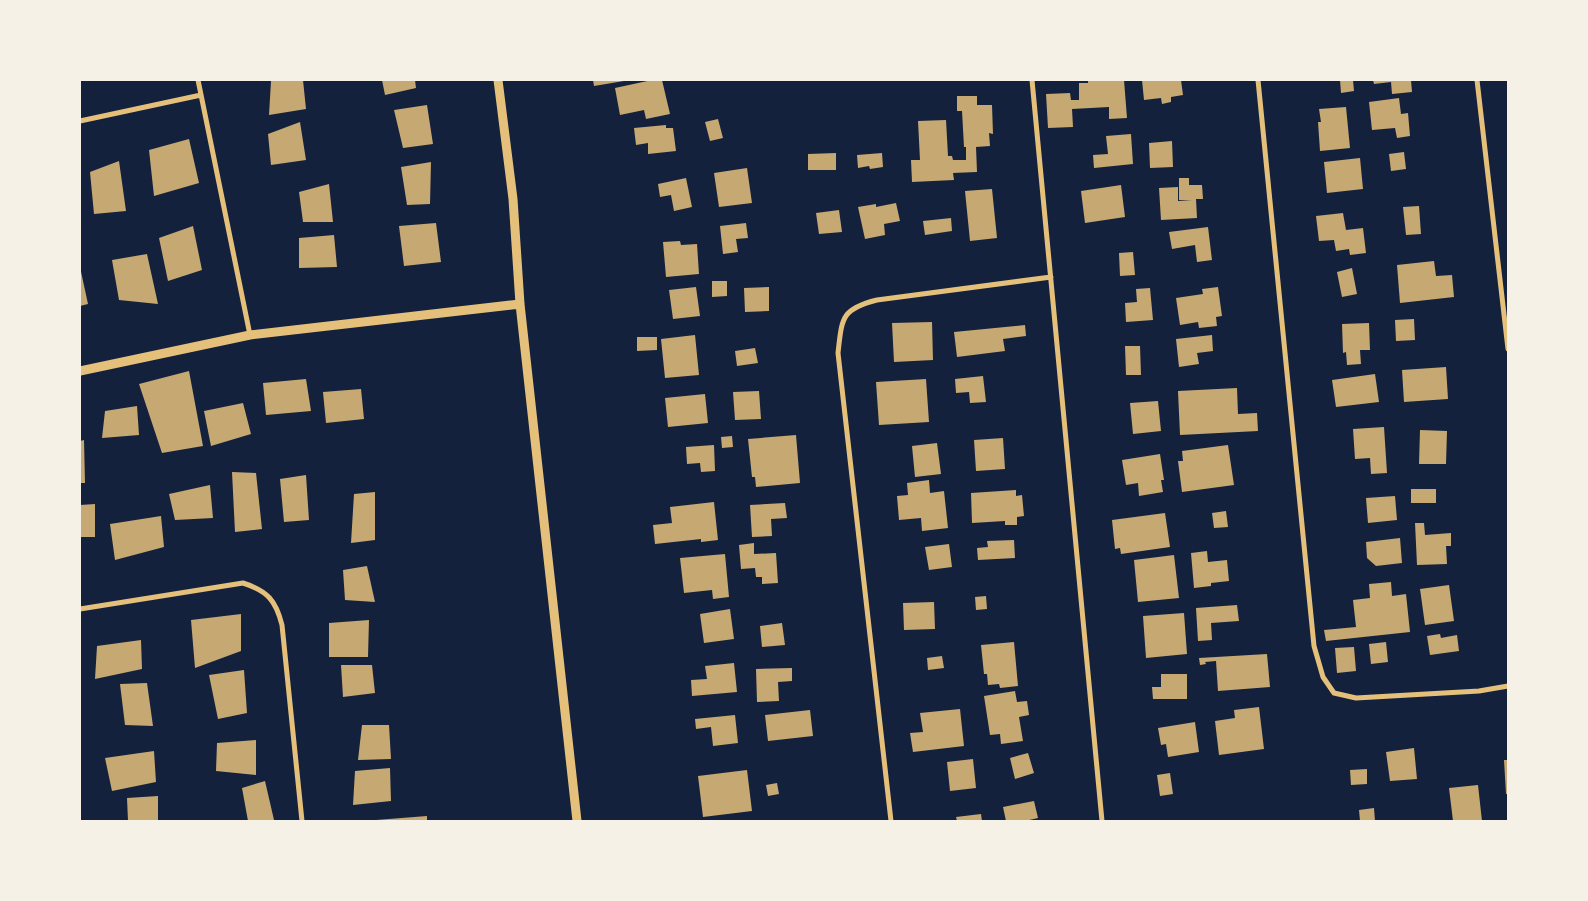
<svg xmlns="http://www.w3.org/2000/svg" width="1588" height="901" font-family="Roboto,sans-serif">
<rect width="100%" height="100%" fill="#14213d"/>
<path fill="#c6a872" d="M303,80L306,109L269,115L271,81Z
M382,80H415L416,88L385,95Z
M593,80H624V81L594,86Z
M652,80H662L670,114L646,119L644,110L620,115L615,88Z
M1088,80H1124L1127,118L1109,119V107L1072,109L1073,127L1048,128L1046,94L1070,93L1071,100H1079V83H1088Z
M1142,80H1181L1183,95L1171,97V102L1162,104L1161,98L1144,100Z
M1340,80H1353L1354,91L1341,93Z
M1373,80H1411L1412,92L1392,94L1391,82L1374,84Z
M957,96H977V105H992L993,134L989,133L990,146L976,147L977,172L953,173L954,180L912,182L911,160H920L918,121L946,120L948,156H952L953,160H966V147H964L962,111H957Z
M1399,98L1401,114L1408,113L1410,136L1397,138L1395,128L1372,130L1369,102Z
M427,105L433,144L403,148L394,110Z
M1346,107L1350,148L1320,151L1318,122H1321L1319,109Z
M718,119L723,138L710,141L705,122Z
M300,122L306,160L271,165L268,134Z
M666,125V128H673L676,151L648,154V143L636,145L634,128Z
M1131,134L1133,164L1094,168L1093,155L1108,154L1106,136Z
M189,139L199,183L154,196L149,150Z
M1172,141L1173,167L1150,168L1149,143Z
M1404,152L1406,169L1391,171L1389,154Z
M836,153V170H808V154Z
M882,153L883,167L870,169L869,166L858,168L857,155Z
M1360,158L1363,189L1327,193L1324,162Z
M119,161L126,211L94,214L90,172Z
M431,162L430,204L407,205L401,167Z
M747,168L752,203L719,207L714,173Z
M686,178L692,207L674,211L671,195L660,197L658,184Z
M1179,178H1189V185H1202L1203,199H1196L1197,218L1161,220L1159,188L1178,187V201L1192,200H1179Z
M329,184L333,222H303L299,192Z
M1121,185L1125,217L1085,223L1081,191Z
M992,189L997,238L970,241L965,191Z
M896,203L900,221L884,224L885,235L865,239L858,207L876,204V207Z
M1419,206L1421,234L1406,235L1403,207Z
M839,210L842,232L819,234L816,213Z
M1343,213L1346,230L1363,228L1366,253L1350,255L1349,249L1336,251L1334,240L1319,241L1316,216Z
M951,218L952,231L925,235L923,221Z
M436,223L441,262L404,266L399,226Z
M746,223L748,238L736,239L738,252L723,254L720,226Z
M193,226L202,270L168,281L159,238Z
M1208,227L1212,260L1197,262L1195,245L1172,249L1169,232Z
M334,235L337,267L299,268V238Z
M680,241L681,245L697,244L699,274L666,277L663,242Z
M1133,252L1135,275L1120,276L1119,253Z
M147,254L158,304L119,300L112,260Z
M1434,261L1436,276L1452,275L1454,297L1400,303L1397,265Z
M80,267L88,304L80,306Z
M1352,268L1357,294L1342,297L1337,272Z
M712,281H727V296L712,297Z
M696,287L700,316L673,319L669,290Z
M769,287V311L745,312L744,288Z
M1218,287L1222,316L1216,317L1217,326L1199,328L1198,322L1180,325L1176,298L1203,294L1202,289Z
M1150,288L1153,320L1126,322L1125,303L1137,302L1136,289Z
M1414,319L1415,340L1396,341L1395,320Z
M932,322L933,360L894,362L892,323Z
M1369,323L1370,350H1360L1361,364L1347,365L1346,352L1343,353L1342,324Z
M1025,325L1026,336L1003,339L1005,351L957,357L954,332Z
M695,335L699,375L665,378L661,339Z
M1212,335L1213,351L1197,353L1199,364L1179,367L1176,339Z
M637,337H657V350L637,351Z
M1125,346H1140L1141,375H1126Z
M755,348L758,363L737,366L735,351Z
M1446,367L1448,399L1404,402L1402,370Z
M189,371L203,446L162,453L139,384Z
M1375,374L1379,402L1336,407L1332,380Z
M983,376L986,402L970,403L969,392L956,393L955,379Z
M306,379L311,411L266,415L263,383Z
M926,379L929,422L879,425L876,382Z
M1237,388L1238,414L1257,413L1258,431L1180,435L1178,391Z
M361,389L364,419L326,423L323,392Z
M759,391L761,419L735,420L733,392Z
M705,394L708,423L668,427L665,398Z
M1158,401L1161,431L1133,434L1130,403Z
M243,403L251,434L211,446L204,411Z
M137,406L139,435L102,438L105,411Z
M1384,427L1387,473L1371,474L1370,458L1355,459L1353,429Z
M1420,430L1447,431L1446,464H1419Z
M796,435L800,483L756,487L755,477H752L748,439Z
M732,436L733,447L722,448L721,437Z
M1003,438L1005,469L976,471L974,440Z
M84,440L85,483H80V441Z
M937,443L941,474L915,477L912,446Z
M714,445L715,471L701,472L700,463L687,464L686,447Z
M1228,445L1234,485L1182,492L1178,461H1183L1182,451Z
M1160,454L1164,480H1161L1163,492L1139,496L1138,483L1126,485L1122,460Z
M232,472L256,473L262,529L235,532Z
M306,475L309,520L284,522L280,479Z
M929,480L930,493L944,491L948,528L922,531L921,518L899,520L897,496L908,495L907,483Z
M210,485L213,518L175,520L169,494Z
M1411,489H1436V503H1411Z
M1016,490V496L1022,495L1024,516L1017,517V525H1005V521L972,523L971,493Z
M375,492V540L351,543L354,494Z
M1395,496L1397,520L1368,523L1366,498Z
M714,502L718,540L701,542V539L655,544L653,525L672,523L670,507Z
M785,503L787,518L771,519L772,536L752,537L750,505Z
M95,504V537H80V505Z
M1226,511L1228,527L1214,528L1212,513Z
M1165,513L1170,547L1121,554L1120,548L1115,549L1112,520Z
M161,516L164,547L115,560L110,524Z
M1415,523H1424L1425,535L1451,533V546H1446L1447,564L1417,565Z
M1400,538L1402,563L1376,566L1367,558L1366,542Z
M1014,540L1015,558L978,560L977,548L988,547L987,541Z
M754,543V554L776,553L778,583L762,584V577H756L755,568L741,569L739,545Z
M949,544L952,567L929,570L925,547Z
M1207,551L1208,562L1227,560L1229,581L1211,583V586L1194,588L1191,553Z
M725,554L729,597L713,599L712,590L684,593L680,558Z
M1174,555L1179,598L1138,602L1134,560Z
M367,566L375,602L345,600L343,570Z
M1391,582L1392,596L1406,594L1410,632L1326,641L1324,630L1356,627L1353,600L1370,598L1369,584Z
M1449,585L1454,621L1425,625L1420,589Z
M986,596L987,609L976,610L975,597Z
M934,602L935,629L904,630L903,603Z
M1237,605L1239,621L1211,623L1212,640L1198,641L1196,608Z
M730,609L734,639L704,643L700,614Z
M1184,613L1187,654L1146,658L1143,616Z
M241,614V651L195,668L191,620Z
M369,620L368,657H329V623Z
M782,623L785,645L762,647L760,626Z
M1440,634L1441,638L1457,635L1459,651L1430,655L1427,636Z
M141,640L142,669L95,679L97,646Z
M1014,642L1018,686L1000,688L999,684L988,685L987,674H984L981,645Z
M1386,642L1388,662L1371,664L1369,644Z
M1354,647L1356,671L1337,673L1335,648Z
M1267,654L1270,687L1218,691L1216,661L1205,662L1206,664L1200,665L1199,658Z
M942,656L944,668L928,670L927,658Z
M734,663L737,692L692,696L691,680L707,679L705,666Z
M341,665H372L375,693L343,697Z
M792,668V681L778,682L779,701L757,702L756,669Z
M244,670L247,713L218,719L209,675Z
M1161,674H1187V699H1153L1152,687H1161Z
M147,683L153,726L125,725L120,684Z
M1015,691L1017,702L1027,701L1029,715L1019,717L1023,741L1001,744L1000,734L990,735L984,696Z
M1259,707L1264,749L1219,755L1215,721L1235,718L1234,710Z
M960,709L964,746L913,752L910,733L923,732L920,713Z
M810,710L813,736L768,741L765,715Z
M735,715L738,743L713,746L711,727L696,729L695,719Z
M1195,722L1199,752L1168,757L1166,744L1161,745L1158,728Z
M362,725H389L391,759L358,760Z
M256,740V775L216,771L217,743Z
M1414,748L1417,779L1390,781L1386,752Z
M154,751L156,782L112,791L105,758Z
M1028,753L1034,773L1015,779L1010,758Z
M973,759L976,788L950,791L947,762Z
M1504,760H1508V794H1506Z
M390,768L391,801L353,805L355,771Z
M1367,769V784L1351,785L1350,770Z
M747,770L752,811L703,817L698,776Z
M1170,773L1173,794L1160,796L1157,775Z
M265,781L274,820L248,821L242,788Z
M777,783L779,794L768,796L766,785Z
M1478,785L1482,821H1467L1466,820L1453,821L1449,788Z
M158,796V821H128L127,798Z
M1034,801L1038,818L1025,821H1006L1003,807Z
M1374,808L1375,821H1360L1359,810Z
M981,814L982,821H957L956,817Z
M427,816V821H376V820Z"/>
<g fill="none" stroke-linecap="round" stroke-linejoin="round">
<path stroke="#e5c07b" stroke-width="5" d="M198,80L250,335
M1032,80L1102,821
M1258,80L1314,646L1323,677L1334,693L1356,698L1479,691L1508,686
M1477,80L1508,349
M80,121L201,95
M80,609L243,583C268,591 276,601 282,625L302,821
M891,821L838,353C842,318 841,309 877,300L1051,277"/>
<path stroke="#e5c07b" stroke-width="9" d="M498,80L513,199L520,304L577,821
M80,371L250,335L520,304"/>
</g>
<rect width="1588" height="901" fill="none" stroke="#f6f1e7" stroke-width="162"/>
</svg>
